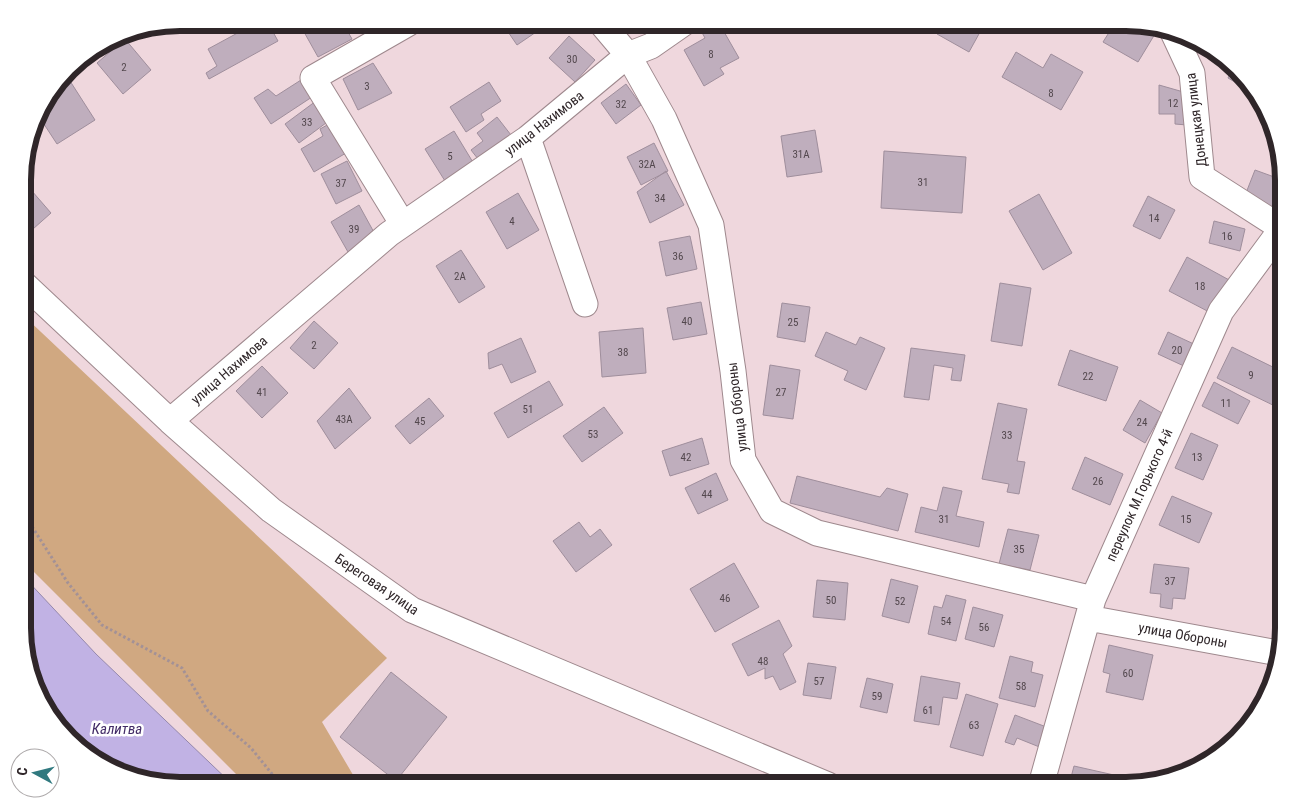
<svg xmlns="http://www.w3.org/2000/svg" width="1306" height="808" font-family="'Roboto Condensed',sans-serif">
<rect width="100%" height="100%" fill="#efd7dd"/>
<path fill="#d0a881" d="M24,316L387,658L322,722L359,785H247L24,562Z"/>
<path fill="#c1b2e4" stroke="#9588ac" d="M24,577L96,654L233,785H180L130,777L93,759L49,715L24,648Z"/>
<path fill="#bfaebd" stroke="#9f8e9c" d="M256,23H268L278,41L209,79L206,73L217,66L208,49Z
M299,23H343L352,39L318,57Z
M502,23H542L545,26L517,45Z
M713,23H719L739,58L720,68L724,74L704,86L684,50L705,38L700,29Z
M944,23H985L969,52L937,34Z
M1115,23H1126L1154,27L1158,29L1138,62L1103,42Z
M569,36L595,60L575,82L549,58Z
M125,39L151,70L123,94L97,63Z
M1016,52L1043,68L1051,54L1083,72L1061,110L1002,77Z
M373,63L392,93L358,110L343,79Z
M1232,69L1249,87L1247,89L1228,78Z
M301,80L312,97L271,124L254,98L268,89L276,96Z
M70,81L95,120L57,144L38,115L39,110L53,92Z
M489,82L501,101L481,114L484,120L466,132L450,107Z
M626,84L641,105L616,124L601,103Z
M1159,85L1187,93V125L1175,124V114H1159Z
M316,101L330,120L299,143L285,124Z
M497,117L511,135L478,159L471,150L483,141L477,133Z
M329,124L346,153L314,172L301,149L323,136L320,129Z
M815,130L822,172L787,177L781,136Z
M454,131L474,164L445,181L425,149Z
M654,143L668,171L641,185L627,157Z
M884,151L966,157L962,213L881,208Z
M347,161L362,191L336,204L321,174Z
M1281,168L1283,170V207L1281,212L1244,198L1255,170L1277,178Z
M666,171L684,205L650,223L637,192Z
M25,183L51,213L24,237V184Z
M518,193L539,230L507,249L486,212Z
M1039,194L1072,253L1043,270L1009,211Z
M1148,196L1175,210L1160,239L1133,226Z
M359,205L376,236L348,252L331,222Z
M1214,221L1245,229L1240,251L1209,243Z
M690,236L697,269L666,276L659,242Z
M461,250L485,287L459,303L436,266Z
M1187,257L1231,281L1213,314L1169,291Z
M1283,264V286L1274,281Z
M1000,283L1031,288L1022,346L991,341Z
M701,302L707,334L673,340L667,308Z
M782,303L810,307L805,342L777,337Z
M314,321L338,343L314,369L290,348Z
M643,328L646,373L602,377L599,332Z
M826,332L856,345L860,337L885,348L866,390L844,380L848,371L815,356Z
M1168,332L1196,345L1186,367L1158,354Z
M521,338L536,372L511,383L502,364L489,369L488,353Z
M1232,347L1283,372V400L1279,408L1217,378Z
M911,348L965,355L961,381L951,380L953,368L934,365L929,400L904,397Z
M1070,350L1118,367L1106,401L1058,385Z
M770,365L800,370L793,419L763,415Z
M262,366L288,393L262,418L236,391Z
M549,381L563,405L508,438L494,413Z
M1214,382L1250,401L1238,424L1202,406Z
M349,388L371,418L335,449L317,421Z
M429,398L444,416L410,444L395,426Z
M1140,400L1162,413L1145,443L1123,430Z
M998,403L1027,409L1017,461L1025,462L1019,494L1007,492L1009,484L982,479Z
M604,407L623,433L582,462L563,436Z
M1191,433L1218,445L1203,480L1175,468Z
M702,438L709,464L670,476L662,451Z
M1085,457L1123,474L1110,505L1072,489Z
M716,473L728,500L698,514L685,488Z
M797,476L880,497L887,488L908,494L898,531L790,503Z
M943,487L962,491L956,516L984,522L979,547L915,532L921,507L937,511Z
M1172,496L1212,513L1199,543L1159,525Z
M579,522L590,537L600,529L612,545L576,572L553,541Z
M1008,529L1039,535L1030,570L999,564Z
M734,563L759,607L715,632L690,589Z
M1154,564L1189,568L1185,599L1173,598L1172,609L1160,607L1161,594L1150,593Z
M891,579L918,586L909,623L882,616Z
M817,580L848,583L845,620L813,617Z
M946,595L966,600L956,641L928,634L934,606L942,608Z
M973,607L1003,615L994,647L965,639Z
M779,620L792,646L783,654L796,682L780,690L773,676L765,679V668L748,676L732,644Z
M1109,645L1153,655L1143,700L1106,692L1110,674L1103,672Z
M1010,656L1033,662L1031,672L1043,675L1035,707L999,698Z
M808,663L836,667L831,699L803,695Z
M391,672L447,717L396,781L340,737Z
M921,676L960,683L957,699L943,697L939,725L914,721Z
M867,678L893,684L887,713L860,707Z
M966,694L998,704L983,756L950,747Z
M1015,715L1049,728L1042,748L1017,738L1014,745L1005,742Z
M1074,766L1114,775L1111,785H1069Z"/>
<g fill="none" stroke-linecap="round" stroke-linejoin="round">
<g stroke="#9e888d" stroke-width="27">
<path id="minor" d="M601,23L628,55L664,119L711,225L733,371L743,460L772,511L817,533L1093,599
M1172,30L1192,73L1202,177L1283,229
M528,138L585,304
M402,223L313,78L409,23
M24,284L170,421L271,510L412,610L828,785
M170,421L389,234L528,138L628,55L651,46L684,23
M1088,618L1278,653
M1041,785L1093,599L1221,311L1283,227"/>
</g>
<path stroke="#a39196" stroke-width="3" stroke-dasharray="2.5 2.5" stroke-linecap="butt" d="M24,514L68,583L102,625L182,668L208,711L251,748L281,785"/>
<use href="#minor" stroke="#fff" stroke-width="25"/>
</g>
<g text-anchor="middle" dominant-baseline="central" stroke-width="5" stroke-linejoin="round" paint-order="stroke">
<g font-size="11" fill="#53484e">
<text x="711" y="54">8</text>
<text x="572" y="59">30</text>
<text x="124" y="67">2</text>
<text x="367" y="86">3</text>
<text x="1051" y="93">8</text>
<text x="1173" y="103">12</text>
<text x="621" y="104">32</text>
<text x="307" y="122">33</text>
<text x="801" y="154">31А</text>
<text x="450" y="156">5</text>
<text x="647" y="164">32А</text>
<text x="923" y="182">31</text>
<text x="341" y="183">37</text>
<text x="660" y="198">34</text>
<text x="1154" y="218">14</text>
<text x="512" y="221">4</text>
<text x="354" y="229">39</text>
<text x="1227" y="236">16</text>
<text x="678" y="256">36</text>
<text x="460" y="276">2А</text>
<text x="1200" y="286">18</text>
<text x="687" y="321">40</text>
<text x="793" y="322">25</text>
<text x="314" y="345">2</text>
<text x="1177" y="350">20</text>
<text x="623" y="352">38</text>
<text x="1251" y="375">9</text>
<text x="1088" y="376">22</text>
<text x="262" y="392">41</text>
<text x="781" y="392">27</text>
<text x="1226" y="403">11</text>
<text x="528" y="409">51</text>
<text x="344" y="419">43А</text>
<text x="420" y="421">45</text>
<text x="1142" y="422">24</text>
<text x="593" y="434">53</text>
<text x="1007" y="435">33</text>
<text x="686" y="457">42</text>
<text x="1197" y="457">13</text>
<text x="1098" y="481">26</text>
<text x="707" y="494">44</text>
<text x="944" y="519">31</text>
<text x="1186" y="519">15</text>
<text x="1019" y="549">35</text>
<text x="1170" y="581">37</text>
<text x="725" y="598">46</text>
<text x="831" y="600">50</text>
<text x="900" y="601">52</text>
<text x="946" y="621">54</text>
<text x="984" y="627">56</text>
<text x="763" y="661">48</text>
<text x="1128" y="673">60</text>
<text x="819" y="681">57</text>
<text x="1021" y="686">58</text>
<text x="877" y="696">59</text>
<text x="928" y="710">61</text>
<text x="974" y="725">63</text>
</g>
<g font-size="14" fill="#2f2629" stroke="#fff">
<text transform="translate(1196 120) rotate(-97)">Донецкая улица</text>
<text transform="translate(544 123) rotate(-38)">улица Нахимова</text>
<text transform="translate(229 370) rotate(-41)">улица Нахимова</text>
<text transform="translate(737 407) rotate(-97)">улица Обороны</text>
<text transform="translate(1139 495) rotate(-66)">переулок М.Горького 4-й</text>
<text transform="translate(377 584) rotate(34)">Береговая улица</text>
<text transform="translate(1183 635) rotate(10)">улица Обороны</text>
</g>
<g font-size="15" font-style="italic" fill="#422b66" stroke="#fff">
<text x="117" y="729">Калитва</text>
</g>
</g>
<path d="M0 0H1306V808H0ZM180 31H1126A149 149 0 0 1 1275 180V628A149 149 0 0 1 1126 777H180A149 149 0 0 1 31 628V180A149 149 0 0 1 180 31Z" fill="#fff" fill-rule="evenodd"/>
<path fill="none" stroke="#2f2629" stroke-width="6" d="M180 31H1126A149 149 0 0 1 1275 180V628A149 149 0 0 1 1126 777H180A149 149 0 0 1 31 628V180A149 149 0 0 1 180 31Z"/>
<g transform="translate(35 773) rotate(277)"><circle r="24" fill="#ffffff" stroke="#aca8a9"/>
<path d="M0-4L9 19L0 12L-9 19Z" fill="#30797f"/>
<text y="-8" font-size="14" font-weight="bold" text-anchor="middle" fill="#2f2629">С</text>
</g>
</svg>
